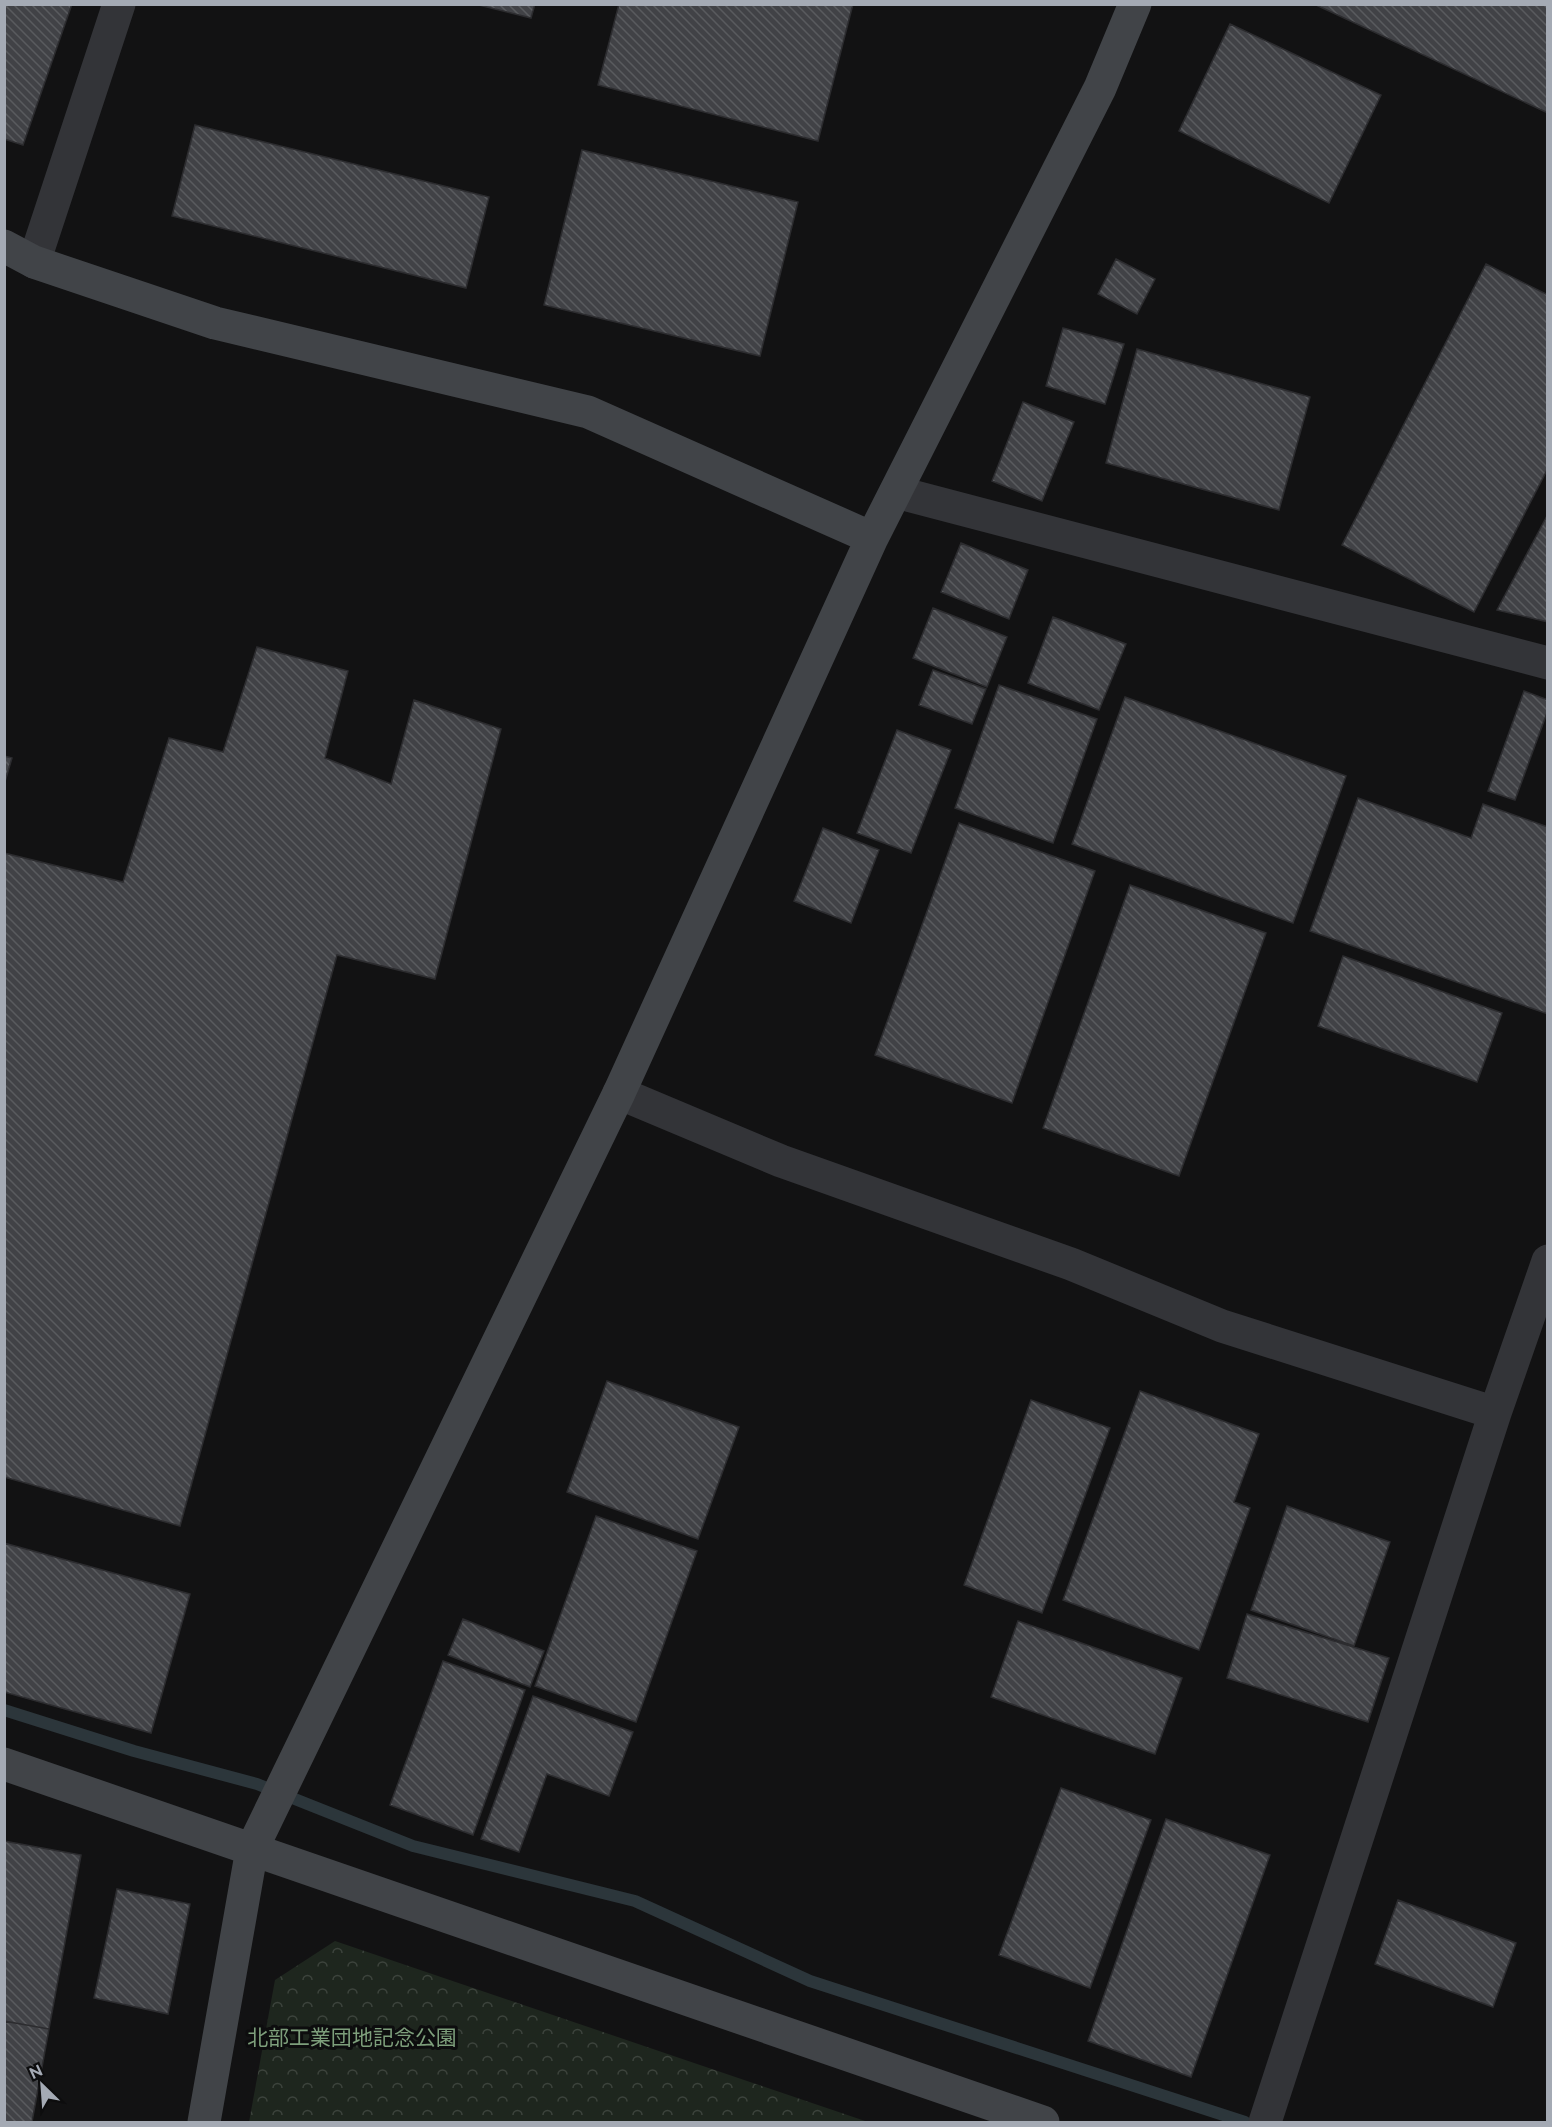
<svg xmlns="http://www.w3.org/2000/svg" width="1552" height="2127" font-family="Raleway,'Noto Sans JP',sans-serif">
<defs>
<pattern id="park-crowns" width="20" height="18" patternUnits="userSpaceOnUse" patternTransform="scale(1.5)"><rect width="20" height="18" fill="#1e261e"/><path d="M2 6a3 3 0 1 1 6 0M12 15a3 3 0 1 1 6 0" fill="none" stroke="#3c433c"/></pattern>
<pattern id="building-back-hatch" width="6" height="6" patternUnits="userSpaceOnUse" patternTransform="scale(1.5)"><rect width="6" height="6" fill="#414246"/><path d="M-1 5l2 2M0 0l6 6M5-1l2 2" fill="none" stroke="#595b5e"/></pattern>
</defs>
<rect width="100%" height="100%" fill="#121213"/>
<path fill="url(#park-crowns)" d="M335,1941L868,2122H249L275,1980Z"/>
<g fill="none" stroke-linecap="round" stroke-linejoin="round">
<path stroke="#2c363b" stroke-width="12" d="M4,1710L134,1751L257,1784L413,1846L635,1901L810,1981L1245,2122"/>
</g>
<path fill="url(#building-back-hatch)" stroke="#2c2c2f" stroke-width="1.5" d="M4,4H72L23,145L4,139Z
M475,4H535L531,18Z
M619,4H853L818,141L598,85Z
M1314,4H1548V113Z
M1230,24L1381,95L1329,203L1179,131Z
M195,125L489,197L466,288L172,216Z
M582,150L798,202L760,356L544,305Z
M1116,259L1155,279L1137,314L1098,294Z
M1486,264L1548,295V468L1474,612L1342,545Z
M1063,328L1124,344L1105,404L1046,386Z
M1137,349L1310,397L1279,510L1106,463Z
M1023,402L1074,422L1042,501L992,481Z
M1548,514V622L1497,610Z
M961,543L1028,570L1009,619L941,592Z
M933,608L1007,637L987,687L913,658Z
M1053,617L1126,644L1099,710L1028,683Z
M257,647L348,671L325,758L391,784L414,700L501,729L435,979L337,955L180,1526L4,1477V853L123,882L169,738L223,752Z
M933,670L986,689L972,724L919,705Z
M999,685L1097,719L1053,843L955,808Z
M1524,691L1548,700V710L1515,800L1488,791Z
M1125,697L1346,776L1293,923L1072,844Z
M897,730L951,750L911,853L857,833Z
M4,756L12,758L4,785Z
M1358,798L1471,838L1483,804L1548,827V1014L1310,931Z
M959,823L1095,871L1012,1103L875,1055Z
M823,828L879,850L851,923L794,901Z
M1130,885L1266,933L1179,1176L1043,1128Z
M1343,956L1502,1013L1477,1082L1318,1026Z
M607,1381L739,1427L698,1539L567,1492Z
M1140,1391L1259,1434L1234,1502L1250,1508L1199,1650L1063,1600Z
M1031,1400L1110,1428L1042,1613L964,1585Z
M1287,1506L1390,1542L1354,1646L1251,1610Z
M596,1516L697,1551L636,1722L535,1686Z
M4,1543L190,1594L151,1733L4,1692Z
M1247,1614L1389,1658L1368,1722L1227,1678Z
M463,1619L544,1651L530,1687L448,1655Z
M1018,1621L1182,1678L1155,1754L991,1697Z
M443,1661L525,1690L473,1835L390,1805Z
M533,1696L633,1732L609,1796L547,1774L519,1852L481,1839Z
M1061,1788L1151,1820L1090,1988L999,1955Z
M1166,1819L1270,1855L1191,2077L1088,2041Z
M4,1841L81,1855L49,2029L4,2021Z
M117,1889L190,1904L168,2014L94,1998Z
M1398,1900L1516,1943L1493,2007L1375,1964Z
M4,2021L49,2029L32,2122H4Z"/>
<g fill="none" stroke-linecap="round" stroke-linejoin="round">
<path stroke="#333438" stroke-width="33" d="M34,262L119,4
M896,492L1548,663
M619,1093L781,1161L1071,1264L1222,1326L1495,1413
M1265,2122L1495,1413L1548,1261"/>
<path stroke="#414448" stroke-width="33" d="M4,246L34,262L215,323L588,412L872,538
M4,1764L1043,2122
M204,2122L252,1849L619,1093L872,538L1100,88L1135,4"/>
</g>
<g text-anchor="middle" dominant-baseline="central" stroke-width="6" stroke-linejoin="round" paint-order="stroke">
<g font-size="21" fill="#7d9e7b" stroke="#0d0d0e">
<text x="352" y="2037">北部工業団地記念公園</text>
</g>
</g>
<rect width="1552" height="2127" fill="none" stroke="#a4aab4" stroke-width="12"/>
<g transform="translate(42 2085) rotate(335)" stroke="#0d0d0e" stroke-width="4.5" paint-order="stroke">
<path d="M0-4.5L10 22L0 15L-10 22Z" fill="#a4aab4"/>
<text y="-9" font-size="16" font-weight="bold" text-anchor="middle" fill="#a4aab4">N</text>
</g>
</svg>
